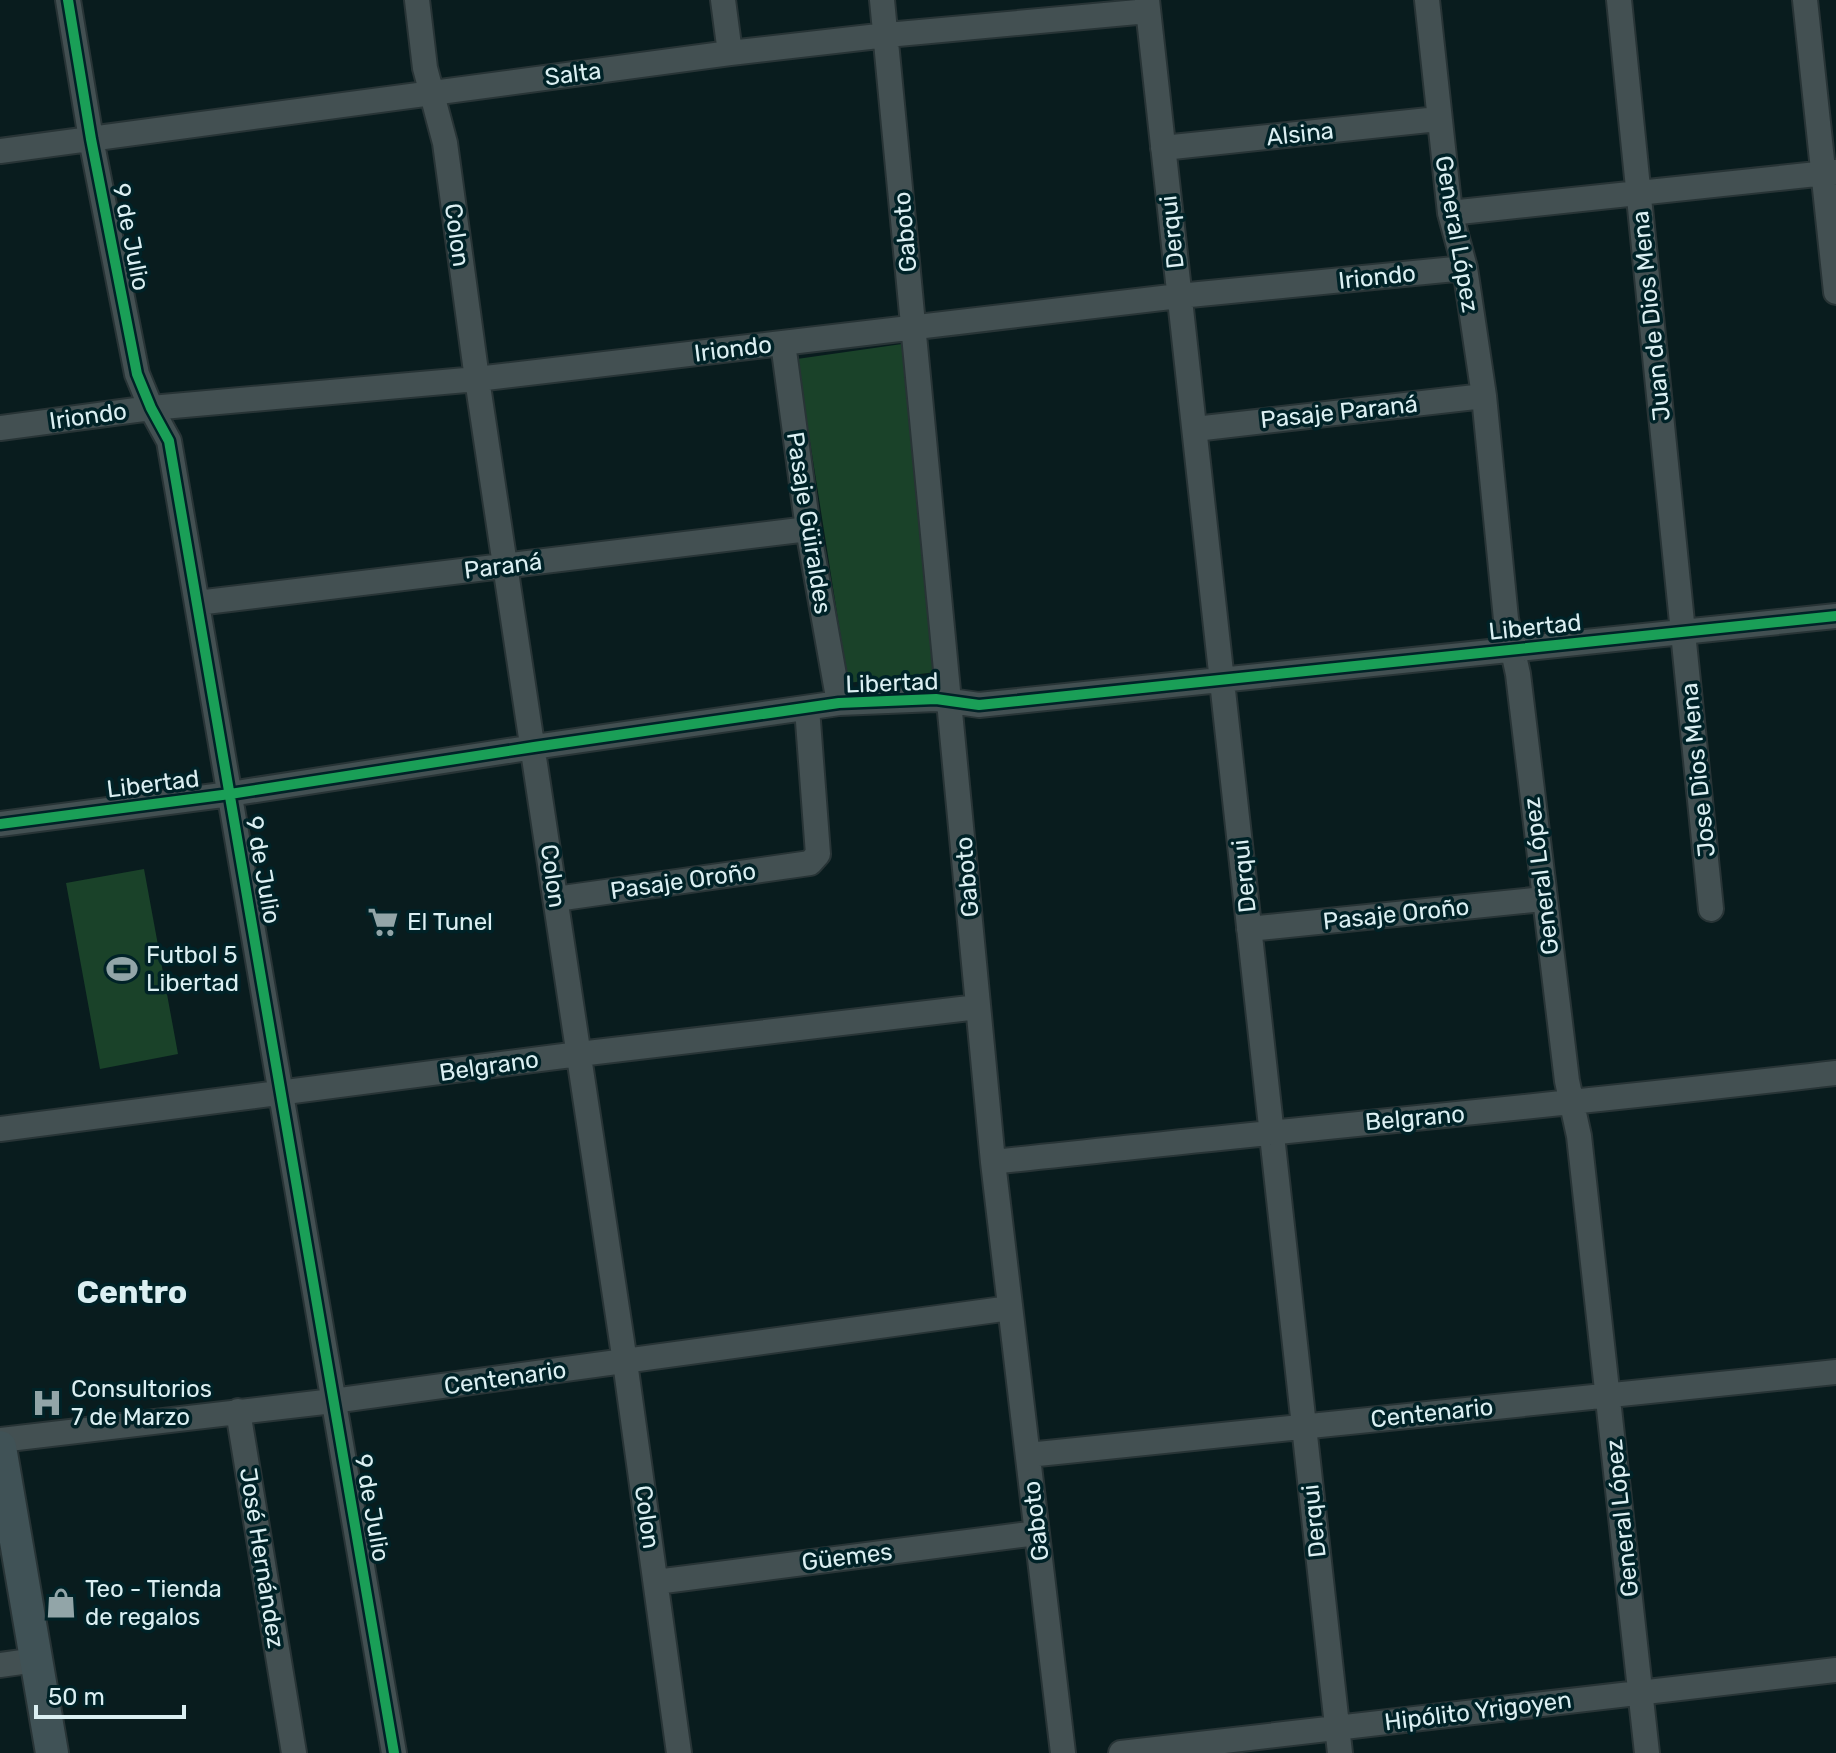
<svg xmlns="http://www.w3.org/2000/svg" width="1836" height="1753" font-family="Rubik,sans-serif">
<rect width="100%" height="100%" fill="#091c1e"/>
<path fill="#1a4229" d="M902,344L936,672L848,683L797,359Z
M144,869L178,1054L100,1069L66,883Z"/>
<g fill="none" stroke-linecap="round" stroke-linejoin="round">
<g stroke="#283436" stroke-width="28">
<path id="minor" d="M68,0L91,139L137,374L151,408L169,441L394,1753
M417,0L425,68L445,143L477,379L625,1362L679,1753
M723,0L730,53
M882,0L993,1162L1063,1753
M1147,0L1340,1753
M1427,0L1450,213L1465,268L1484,396L1506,619L1518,674L1567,1081L1579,1136L1647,1753
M1619,0L1711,909
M1805,0L1836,292
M1163,148L1438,119
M0,151L730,53L887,35L1148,11
M1450,213L1836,172
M783,343L808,529L839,703
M0,428L151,408L477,379L1179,296L1465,268
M1195,429L1484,396
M197,603L808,529
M0,824L230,794L534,747L839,703L936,699L979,705L1836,616
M556,899L810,863L818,854L807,708
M1249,929L1543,899
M0,1129L579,1054L978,1007
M993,1162C1274,1131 1555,1106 1836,1073
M238,1411L294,1753
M0,1440L333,1401L1010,1308
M1028,1455L1836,1372
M656,1582L1037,1533
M0,1665L36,1660
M1121,1753L1836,1670"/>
</g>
<g stroke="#283436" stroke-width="36">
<path id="major" d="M0,1447L52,1753"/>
</g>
<use href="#minor" stroke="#435052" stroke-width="24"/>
<use href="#major" stroke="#405256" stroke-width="32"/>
<g stroke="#002227" stroke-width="15">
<path id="cycleway" d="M68,0L91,139L137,374L151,408L169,441L394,1753
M0,824L230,794L534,747L839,703L936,699L979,705L1836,616"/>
</g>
<use href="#cycleway" stroke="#1a9f57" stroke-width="10"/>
</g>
<defs>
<g id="supermarket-bare" transform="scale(2.4)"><path d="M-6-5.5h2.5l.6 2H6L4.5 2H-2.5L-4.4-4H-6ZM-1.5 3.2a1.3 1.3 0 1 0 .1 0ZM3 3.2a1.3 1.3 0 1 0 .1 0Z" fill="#92a5a8" stroke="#002227" stroke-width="2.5" paint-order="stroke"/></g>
<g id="stadium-bare" transform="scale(2.4)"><path d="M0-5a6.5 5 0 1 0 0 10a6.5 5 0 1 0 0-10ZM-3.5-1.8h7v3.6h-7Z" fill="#92a5a8" stroke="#002227" stroke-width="2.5" paint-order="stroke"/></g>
<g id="hospital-bare" transform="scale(2.4)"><path d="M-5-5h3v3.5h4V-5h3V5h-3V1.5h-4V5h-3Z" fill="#92a5a8" stroke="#002227" stroke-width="2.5" paint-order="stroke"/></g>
<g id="shop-bare" transform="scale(2.4)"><path d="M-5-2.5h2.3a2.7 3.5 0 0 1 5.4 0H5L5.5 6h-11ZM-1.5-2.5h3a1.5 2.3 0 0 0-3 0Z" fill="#92a5a8" stroke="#002227" stroke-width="2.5" paint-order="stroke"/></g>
</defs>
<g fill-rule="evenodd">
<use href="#supermarket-bare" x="383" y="922"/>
<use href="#stadium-bare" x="122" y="969"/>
<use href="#hospital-bare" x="47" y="1403"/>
<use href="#shop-bare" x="61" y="1603"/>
</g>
<g text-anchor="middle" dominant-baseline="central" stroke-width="7" stroke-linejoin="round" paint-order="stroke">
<g font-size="24" fill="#dbeff2" stroke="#002227">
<text transform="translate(573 74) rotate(-7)">Salta</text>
<text transform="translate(1300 134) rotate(-6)">Alsina</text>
<text transform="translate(905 232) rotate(-95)">Gaboto</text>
<text transform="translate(1172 232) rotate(-96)">Derqui</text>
<text transform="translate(1457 234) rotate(80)">General López</text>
<text transform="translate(457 235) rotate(82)">Colon</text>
<text transform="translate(131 237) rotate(79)">9 de Julio</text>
<text transform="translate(1377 277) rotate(-6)">Iriondo</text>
<text transform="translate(1651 316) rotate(-96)">Juan de Dios Mena</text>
<text transform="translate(733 349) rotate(-7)">Iriondo</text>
<text transform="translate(1339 412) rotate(-6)">Pasaje Paraná</text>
<text transform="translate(88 416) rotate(-8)">Iriondo</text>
<text transform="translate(809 523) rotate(81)">Pasaje Güiraldes</text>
<text transform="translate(503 566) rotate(-7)">Paraná</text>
<text transform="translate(1535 627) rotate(-6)">Libertad</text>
<text transform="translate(892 683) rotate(-2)">Libertad</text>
<text transform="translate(1698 770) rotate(-96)">Jose Dios Mena</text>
<text transform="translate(153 784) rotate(-7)">Libertad</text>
<text transform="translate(263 870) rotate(80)">9 de Julio</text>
<text transform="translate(553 876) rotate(82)">Colon</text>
<text transform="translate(1244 876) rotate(-96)">Derqui</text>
<text transform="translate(1541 876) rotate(-97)">General López</text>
<text transform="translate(967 877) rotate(-95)">Gaboto</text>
<text transform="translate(683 881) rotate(-8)">Pasaje Oroño</text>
<text transform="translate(1396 914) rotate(-6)">Pasaje Oroño</text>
<text transform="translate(489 1066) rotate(-8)">Belgrano</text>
<text transform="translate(1415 1118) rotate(-5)">Belgrano</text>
<text transform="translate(505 1378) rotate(-8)">Centenario</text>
<text transform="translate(1432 1413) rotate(-6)">Centenario</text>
<text transform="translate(372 1508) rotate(80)">9 de Julio</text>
<text transform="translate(647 1517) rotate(82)">Colon</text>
<text transform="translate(1622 1518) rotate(-96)">General López</text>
<text transform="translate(1036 1521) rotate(-97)">Gaboto</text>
<text transform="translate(1314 1521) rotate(-96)">Derqui</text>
<text transform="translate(847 1557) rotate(-7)">Güemes</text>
<text transform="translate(262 1558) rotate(81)">José Hernández</text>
<text transform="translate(1478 1711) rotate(-7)">Hipólito Yrigoyen</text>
</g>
<g font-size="24" fill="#dbeff2" stroke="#002227" text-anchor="start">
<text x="407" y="922">El Tunel</text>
<text x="146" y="955">Futbol 5<tspan x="146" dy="28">Libertad</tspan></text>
<text x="71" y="1389">Consultorios<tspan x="71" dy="28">7 de Marzo</tspan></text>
<text x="85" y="1589">Teo - Tienda<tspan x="85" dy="28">de regalos</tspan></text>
</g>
<g font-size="32" font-weight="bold" fill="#dbeff2" stroke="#002227">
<text x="132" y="1292">Centro</text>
</g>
</g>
<path d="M36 1705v12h148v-12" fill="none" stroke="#dbeff2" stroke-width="4"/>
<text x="48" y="1705" font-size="24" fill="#dbeff2" stroke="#002227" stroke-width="6" paint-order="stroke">50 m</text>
</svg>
